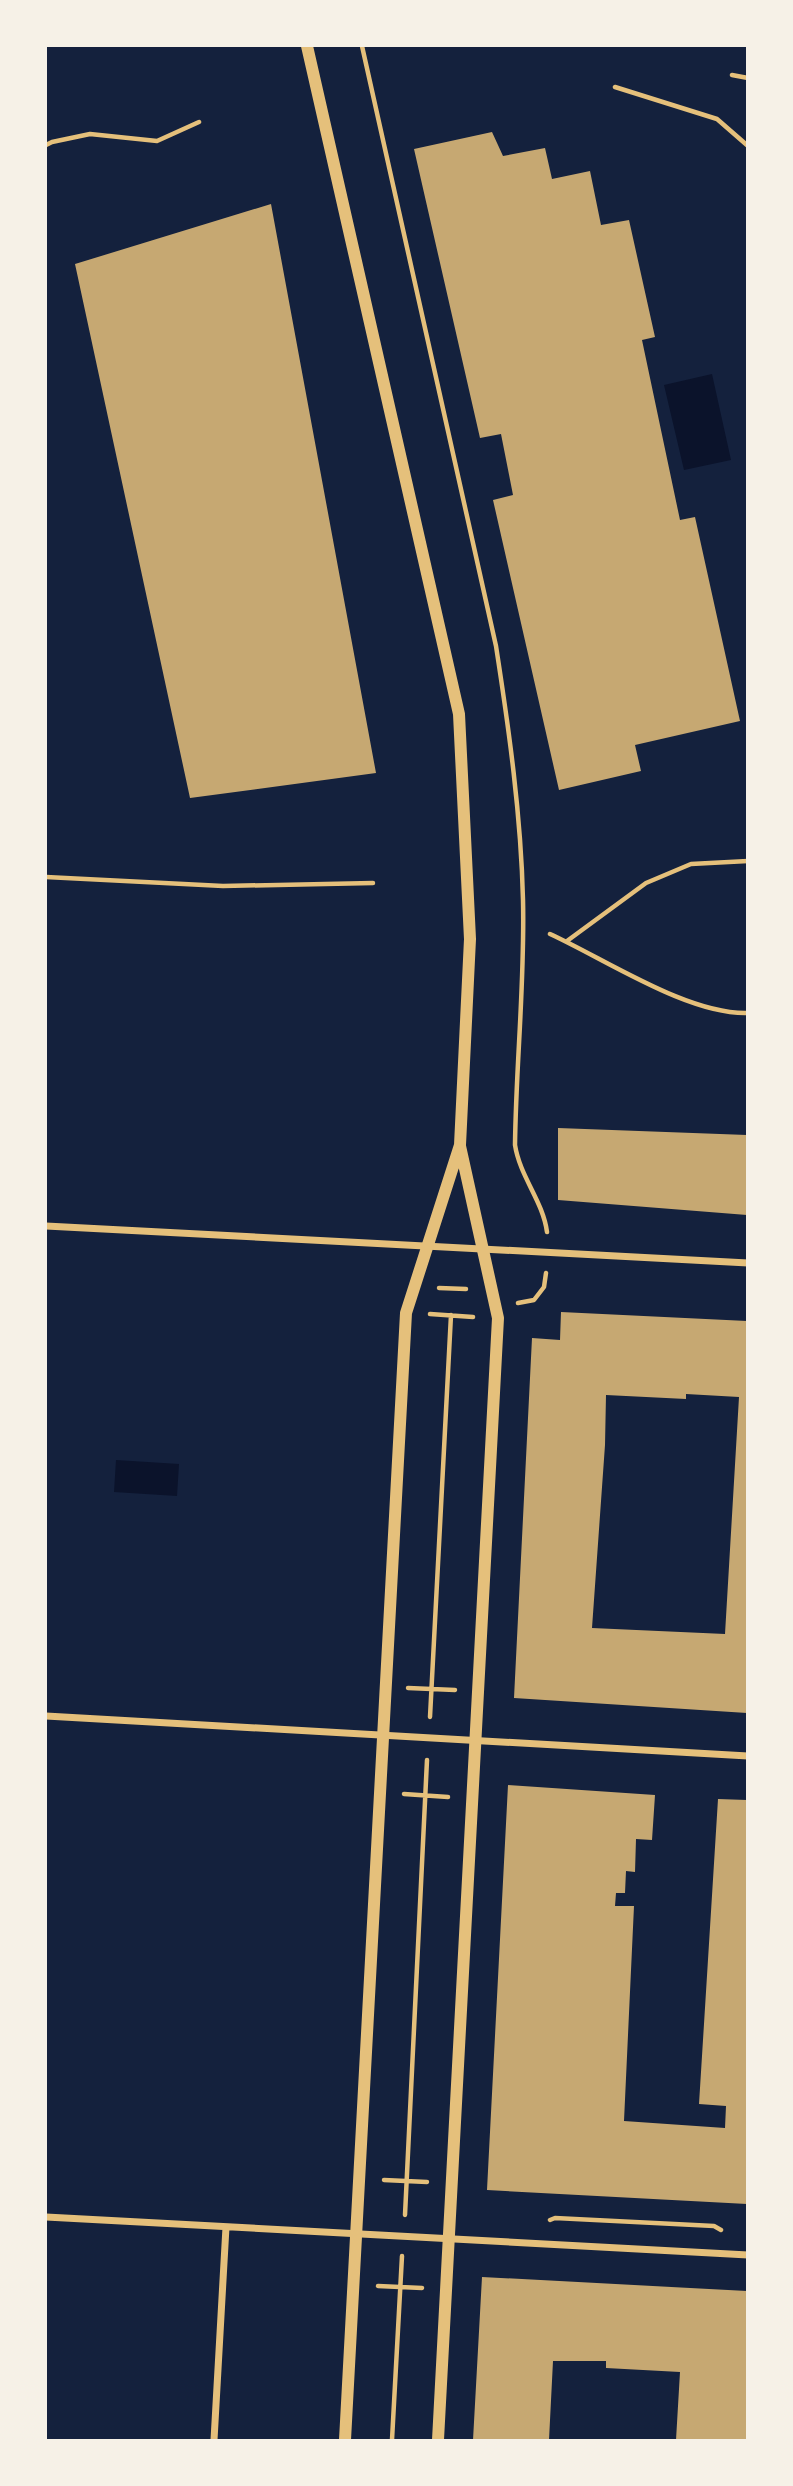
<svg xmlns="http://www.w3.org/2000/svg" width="793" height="2486" font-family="'Zilla Slab',serif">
<rect width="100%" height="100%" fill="#14213d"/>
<path fill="#0b132b" d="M712,374L731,460L684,470L664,385Z
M116,1460L179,1464L177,1496L114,1492Z"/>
<path fill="#c6a872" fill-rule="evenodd" d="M492,132L503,156L545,148L552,179L590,171L601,225L629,220L655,337L642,340L680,520L695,517L740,721L635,745L641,771L559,790L493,500L513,495L501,434L480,438L414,149Z
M271,204L376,773L190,798L75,264Z
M558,1128L747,1135V1215L558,1200Z
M561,1312L747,1321V1713L514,1698L532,1338L560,1340ZM686,1394L739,1397L725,1634L592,1628L605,1445L606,1395L686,1399Z
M508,1785L655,1795L652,1840L636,1839L635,1872L626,1871L625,1893H616L615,1906H634L624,2121L725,2128L726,2106L699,2104L718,1799L747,1800V2204L487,2190Z
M482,2277L747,2291V2440H676L680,2372L606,2368V2361H553L549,2440H473Z"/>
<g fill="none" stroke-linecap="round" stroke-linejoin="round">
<path stroke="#e5c07b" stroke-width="4.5" d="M362,46L496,646C509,730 521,815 523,900C525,982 516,1063 515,1145C520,1177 543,1201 547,1232
M732,75L748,78
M615,87L717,119L748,146
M46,145L52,142L90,134L157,141L199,122
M46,877L223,886L373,883
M550,934C605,959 688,1015 748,1013
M567,941L646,883L691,864L748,861
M439,1288L466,1289
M518,1303L534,1300L544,1287L546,1273
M430,1314L473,1317
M408,1688L455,1690
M430,1717L451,1315
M404,1794L448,1797
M384,2180L427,2182
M405,2215L427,1760
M550,2220L555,2218L714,2226L721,2230
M378,2286L422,2288
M392,2440L402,2256"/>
<path stroke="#e5c07b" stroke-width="7" d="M46,1226L748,1263
M46,1716L748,1756
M46,2217L748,2255
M214,2440L226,2227"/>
<path stroke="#e5c07b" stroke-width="12" d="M307,46L459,714L470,939L460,1145L406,1313L345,2440
M438,2440L498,1318L460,1146"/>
</g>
<rect width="793" height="2486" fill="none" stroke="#f6f1e7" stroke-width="94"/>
</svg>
